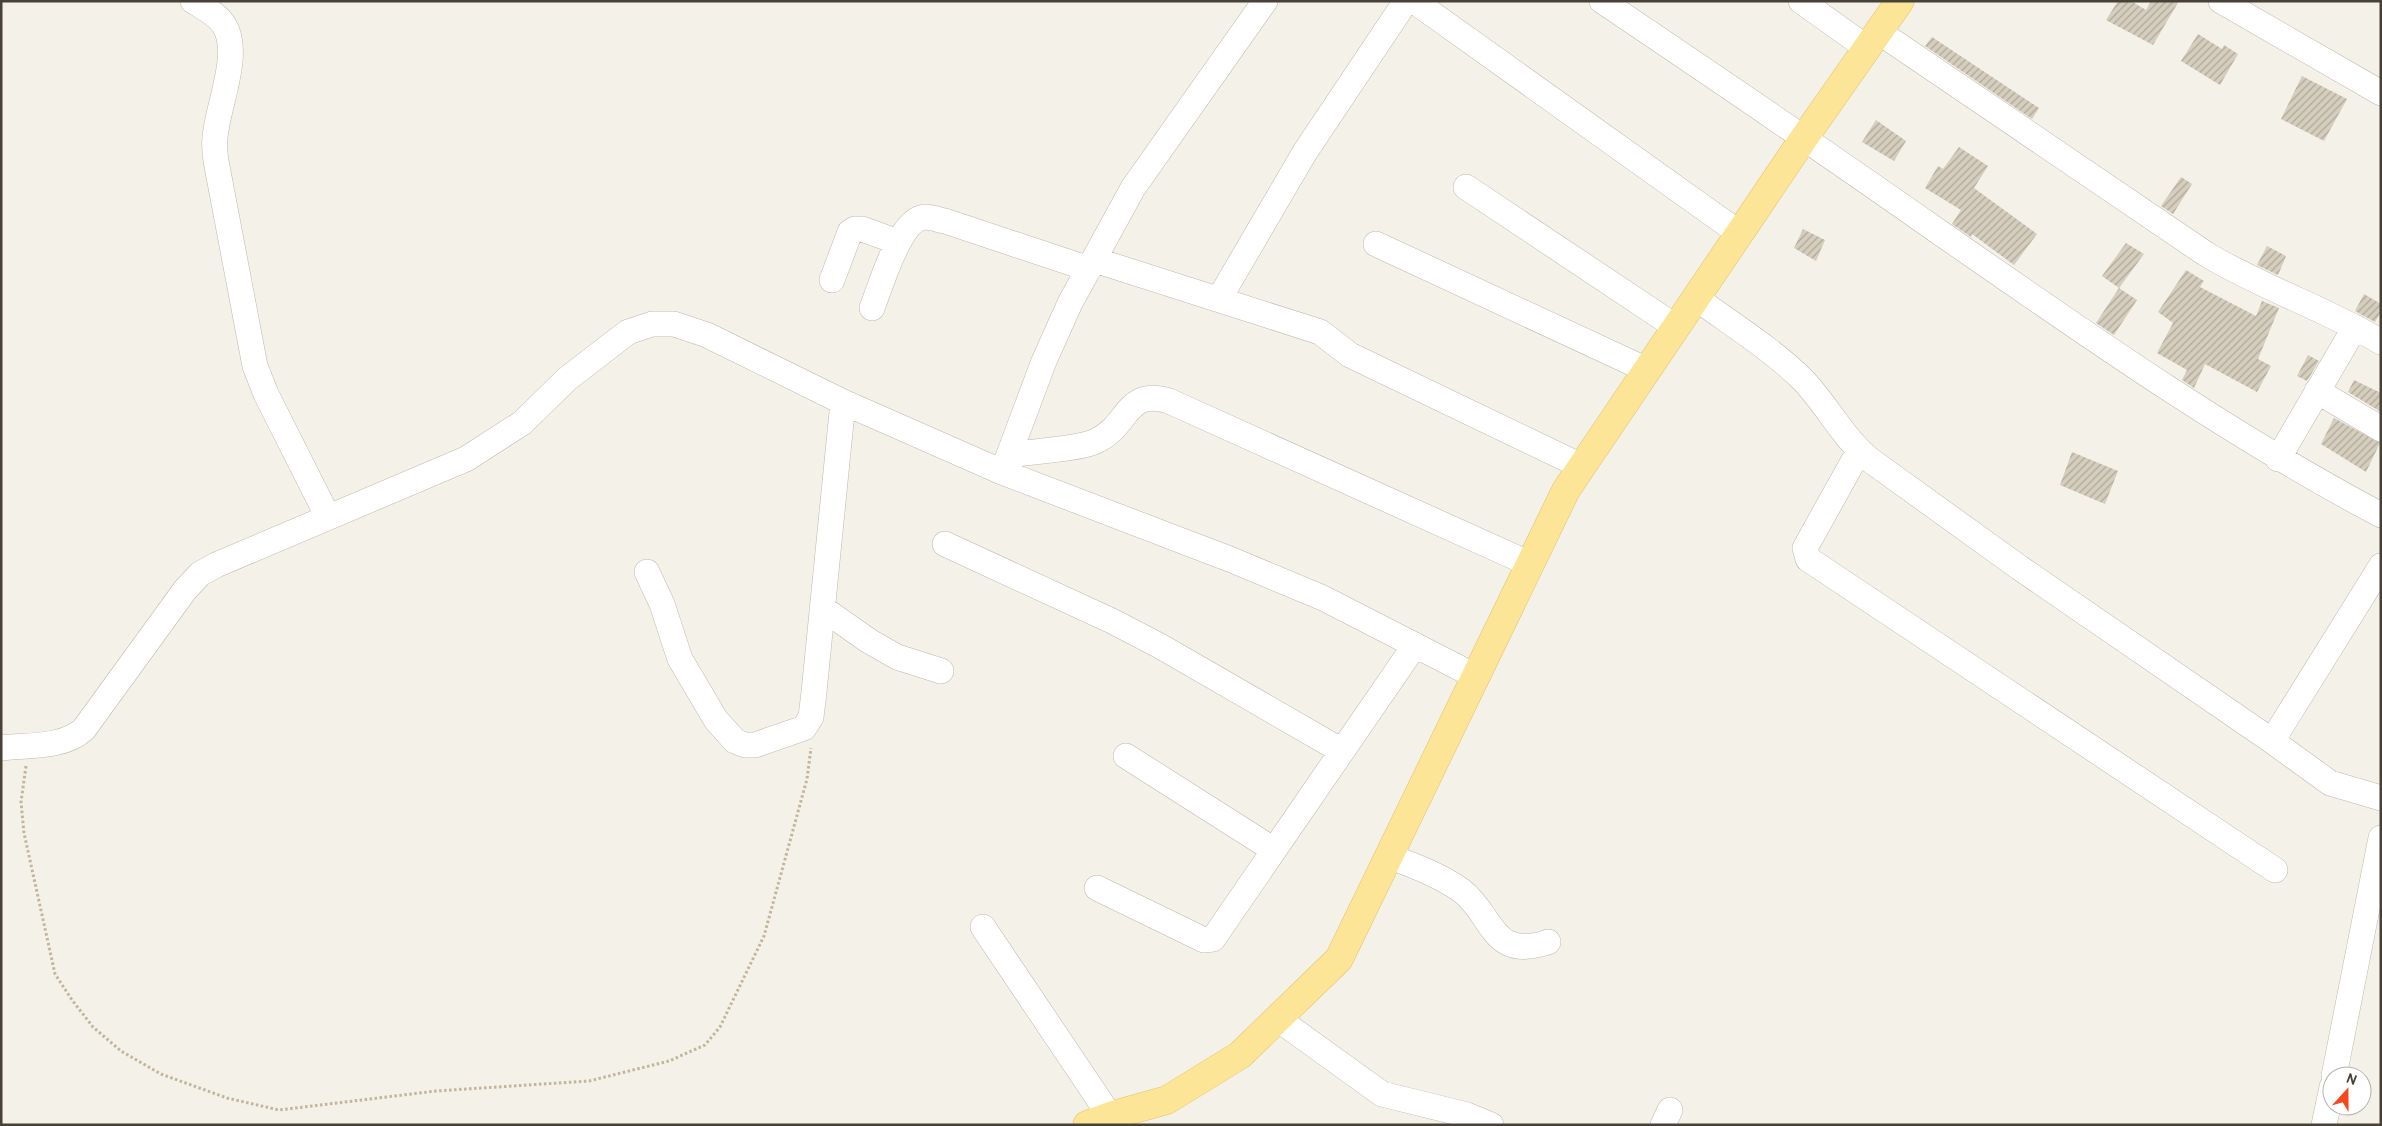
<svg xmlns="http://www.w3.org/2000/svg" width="2382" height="1126" font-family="Overpass,sans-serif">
<defs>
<pattern id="building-hatch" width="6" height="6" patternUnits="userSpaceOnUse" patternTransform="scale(1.25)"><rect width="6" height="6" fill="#d5cdbd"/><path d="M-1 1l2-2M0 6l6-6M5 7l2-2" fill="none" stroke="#afa89a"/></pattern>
</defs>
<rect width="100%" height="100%" fill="#f4f1e8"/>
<path fill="url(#building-hatch)" d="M2118,1H2131L2146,10L2151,1H2179L2153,45L2106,20Z
M2198,34L2222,49L2224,45L2238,54L2220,85L2181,61Z
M1932,37L2039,108L2032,119L1925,46Z
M2302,76L2347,99L2324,141L2281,119Z
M1876,120L1906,141L1894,161L1862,142Z
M1959,147L1988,166L1974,188L2037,234L2014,265L1972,234L1971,237L1952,224L1961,210L1925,188L1938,166L1943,169Z
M2181,177L2192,184L2173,214L2161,206Z
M1803,229L1825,240L1816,261L1794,248Z
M2126,243L2144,254L2119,288L2102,276Z
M2267,246L2286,256L2278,275L2257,265Z
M2186,270L2204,281L2200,287L2256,316L2262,301L2279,308L2258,359L2271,366L2257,392L2205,364L2194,388L2182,380L2187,370L2157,353L2173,323L2158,312Z
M2119,288L2137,300L2114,335L2096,323Z
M2364,294L2381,304V312L2375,322L2355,311Z
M2308,355L2319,361L2307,381L2297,376Z
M2354,380L2381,393V412L2348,392Z
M2334,418L2380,443L2366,472L2321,444Z
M2072,452L2118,471L2105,504L2060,485Z"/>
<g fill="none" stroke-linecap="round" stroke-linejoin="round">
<g stroke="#bfb9ab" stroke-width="26">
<path id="minor" d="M193,1C204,8 217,14 224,25C242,53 217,107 215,138C214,145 215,154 216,161L255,366L266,394L328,517
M1414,1L1739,233
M1602,1C1715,77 1828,154 1939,232C2083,332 2226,433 2381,515
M1801,1L1867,48
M2221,1L2381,93
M1879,32L2206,254C2262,288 2325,308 2381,342
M1466,187L1676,327
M1376,244L1647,370
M1095,260L1320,332L1350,355L1581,466
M832,280L850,232L855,229H862L898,242
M1696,298C1731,324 1772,349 1803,380C1827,405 1843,438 1870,460L2020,568L2272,741L2330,783L2381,798
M1219,299L1305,152L1406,1
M872,308C881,286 899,219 925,217C931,217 939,220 945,221L1089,269
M2317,391L2381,429
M1859,451L1805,548L1808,559L2275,870
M1009,455C1029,452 1080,449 1096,441C1130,425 1125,388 1169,401L1530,564
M2278,459L2355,327
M1004,468L1044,361L1070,303L1133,188L1265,1
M945,544L1112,621L1160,646L1342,751
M647,572L662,604L680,659L716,720L735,741L745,745H755L804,728L811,717L814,692L843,402
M822,608L869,641L897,657L941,671
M2272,741L2381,566
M1,748C28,745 64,748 84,729L185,590L200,574L216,565L466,459L522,423L567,379L628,332L652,324H674L707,335L843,402L1002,472L1232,560L1323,598L1475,676
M1126,756L1274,850
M1389,856C1414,866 1440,875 1462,891C1494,916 1491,961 1548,942
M1097,888L1204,940L1213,939L1415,645
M983,927L1110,1116
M1278,1019L1382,1094L1467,1115L1491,1125
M2334,1076L2381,838
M1663,1125L1670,1110
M2324,1125L2332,1087"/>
</g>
<g stroke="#e2c367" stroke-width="29">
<path id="major" d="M1087,1125L1110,1116L1167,1100L1240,1055L1339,959L1566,490L1804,138L1900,1"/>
</g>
<path stroke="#c1b59c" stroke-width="3" stroke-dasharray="2.5 2.5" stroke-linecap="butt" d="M26,766L21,802L24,833L55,974L72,1000L93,1027L121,1051L161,1074L227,1098L279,1110L436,1091L589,1081L669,1061L705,1045L720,1027L764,936L807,779L811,748"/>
<use href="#minor" stroke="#fff" stroke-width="25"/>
<use href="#major" stroke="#fde598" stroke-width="28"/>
</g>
<rect width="2382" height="1126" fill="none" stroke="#474137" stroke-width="5"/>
<g transform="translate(2347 1091) rotate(21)"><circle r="24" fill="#ffffff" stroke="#b5b3af"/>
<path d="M0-4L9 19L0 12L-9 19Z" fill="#f7471c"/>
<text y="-8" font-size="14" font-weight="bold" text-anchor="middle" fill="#474137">N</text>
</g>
</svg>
